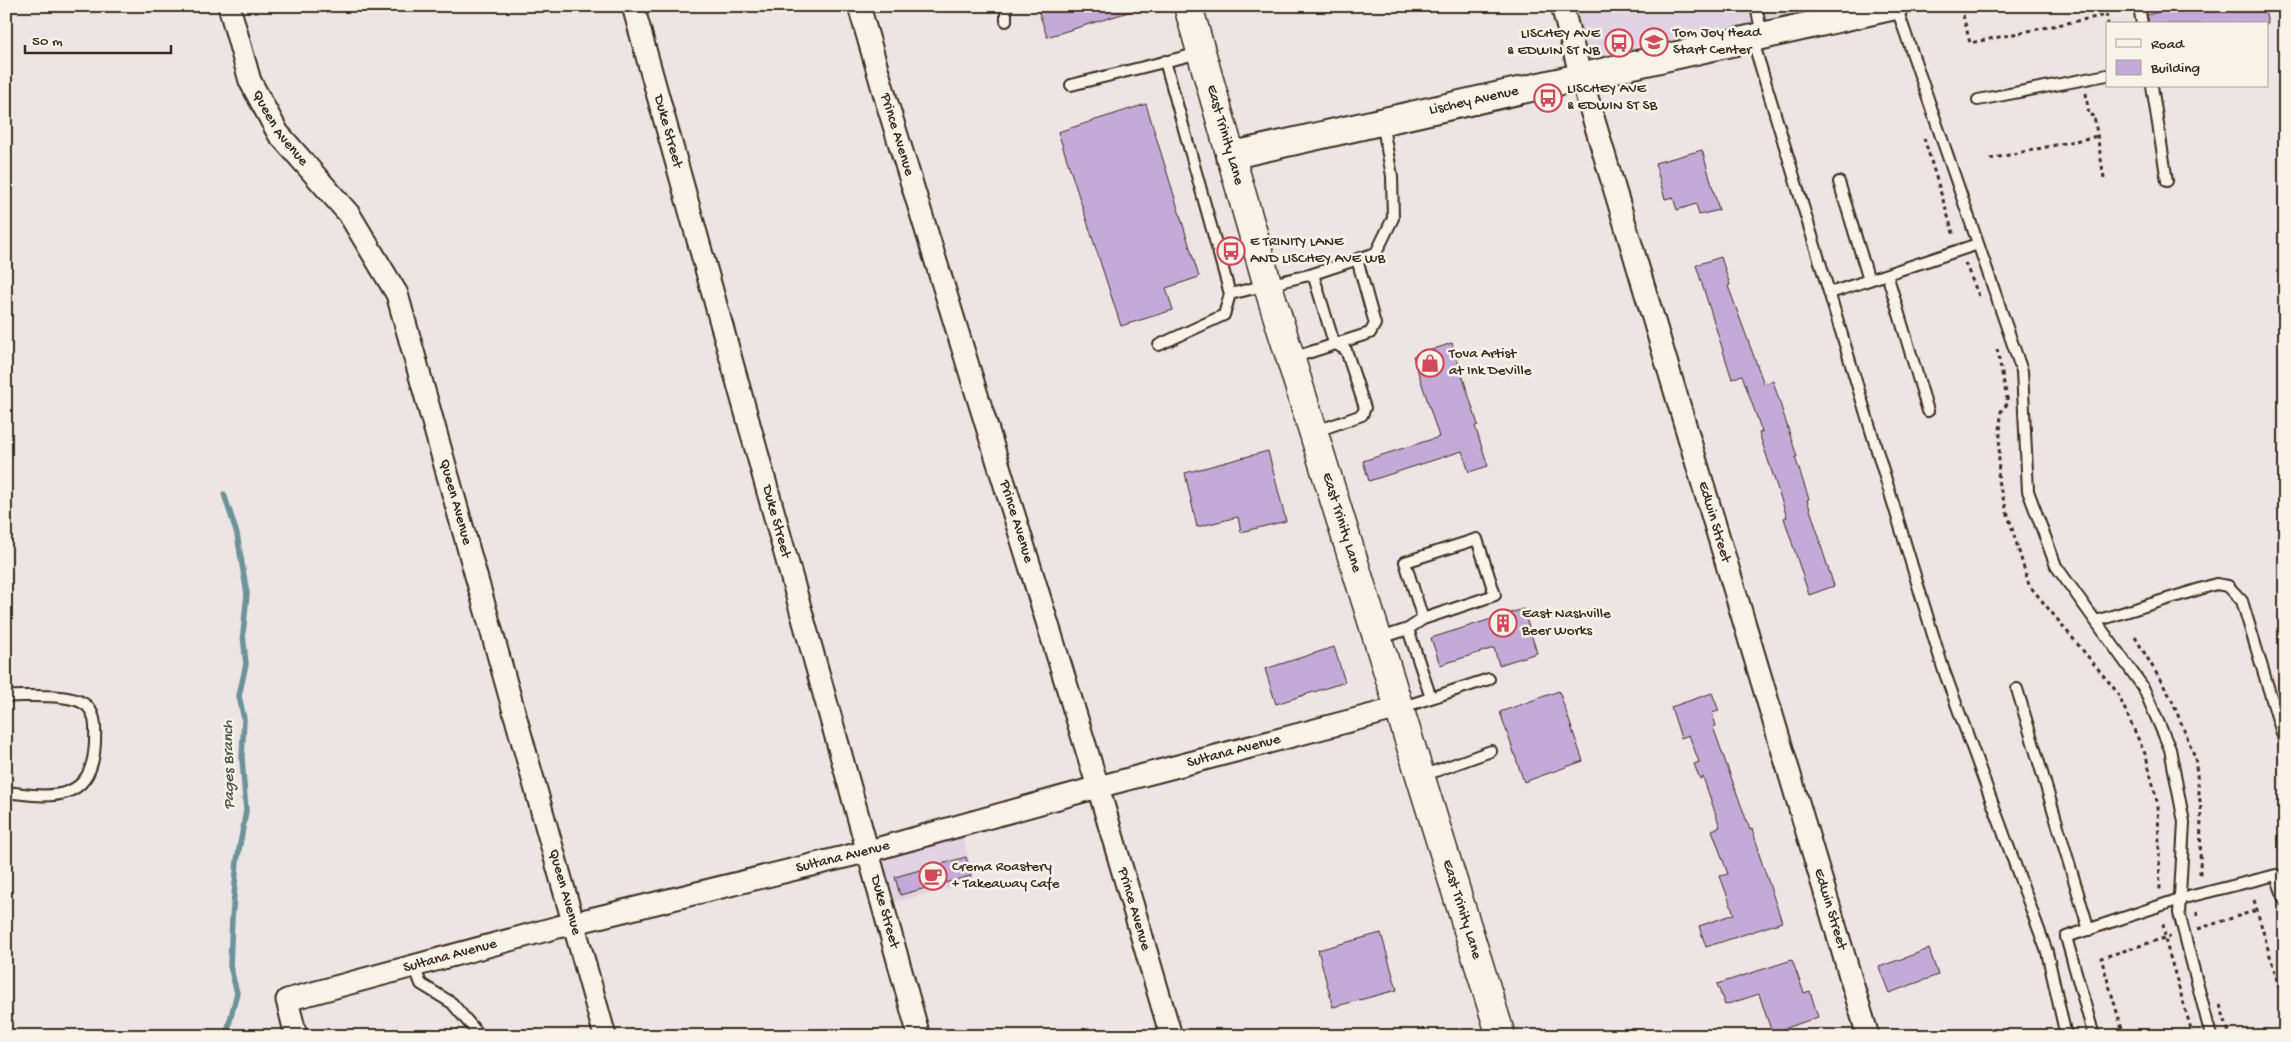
<svg xmlns="http://www.w3.org/2000/svg" width="2291" height="1042" font-family="'Gochi Hand',sans-serif">
<rect width="100%" height="100%" fill="#ede4e5"/>
<filter id="ink" filterUnits="userSpaceOnUse"><feTurbulence type="fractalNoise" baseFrequency=".02" numOctaves="2"/><feDisplacementMap in="SourceGraphic" scale="10" xChannelSelector="R" yChannelSelector="G"/><feConvolveMatrix kernelMatrix="1 2 1 2 8 2 1 2 1" color-interpolation-filters="sRGB"/></filter>
<g filter="url(#ink)">
<path fill="#e1d3e1" d="M1561,6H1895L1581,77Z
M959,824L975,882L883,905L869,851Z"/>
<g fill="none" stroke-linecap="round" stroke-linejoin="round">
<path stroke="#6c9399" stroke-width="5.5" d="M224,494L237,534L247,594L243,634L246,664L239,696L244,719L242,758L246,811L237,861L232,919L230,966L237,993L226,1036"/>
</g>
<path fill="#c4aad8" stroke="#3b2a1e" d="M1037,6H1134L1135,10L1047,37Z
M2180,6H2264L2268,24H2149L2147,15Z
M1146,104L1199,277L1166,288L1173,310L1121,326L1058,132Z
M1702,150L1719,210L1699,215L1696,204L1677,210L1673,197L1665,199L1655,163Z
M1721,257L1730,285L1728,286L1764,384L1773,381L1797,457H1795L1809,499L1807,500L1821,543H1820L1834,586L1809,595L1784,518L1787,517L1759,433L1762,432L1742,375L1732,379L1696,265Z
M1452,343L1478,425L1475,426L1488,466L1469,472L1462,451L1369,481L1363,461L1439,437L1413,356Z
M1268,451L1286,521L1241,532L1238,517L1197,527L1185,473Z
M1523,609L1537,653L1499,665L1494,648L1440,665L1431,638Z
M1334,647L1345,682L1276,704L1265,669Z
M1559,691L1583,761L1524,782L1500,712Z
M1712,693L1719,711L1712,713L1716,726L1713,727L1750,830L1752,829L1759,850L1758,851L1782,922L1706,947L1699,926L1734,914L1720,876L1728,874L1712,830L1720,827L1703,777L1700,779L1694,764L1699,762L1689,735L1681,738L1671,707Z
M966,857L971,876L900,895L895,877Z
M1381,933L1397,990L1333,1007L1318,950Z
M1929,949L1938,975L1889,993L1879,967Z
M1792,960L1804,993L1810,991L1818,1017L1772,1033L1759,994L1725,1005L1717,984Z"/>
<g fill="none" stroke-linecap="round" stroke-linejoin="round">
<g stroke="#3b2a1e" stroke-width="14">
<path id="service" d="M1756,6L1762,35
M1896,6L2022,371L2028,491L2056,566L2143,687L2170,749L2184,822L2179,913L2211,1036
M2139,6L2142,24
M1006,21V6
M1752,38L1943,668L2047,952L2066,1036
M1071,85L1200,53
M2152,86L2167,181
M1978,100L2107,75
M1839,182L1869,280
M1830,293L1887,274
M1230,294L1313,274
M1159,345L1224,315L1230,294L1165,61
M1292,358L1370,333L1375,324L1357,259
M1928,411L1887,274L1978,244
M1314,432L1362,415L1365,408L1346,350L1334,343L1313,274L1376,253L1393,218L1392,176L1382,122
M2096,621L2216,584L2228,586L2242,601L2285,743
M1408,629L1431,698
M1378,639L1408,629L1423,619L1495,595L1477,539L1405,562L1423,619
M2017,689L2089,930
M6,696C26,697 75,692 88,707C97,717 95,731 95,743C92,803 52,798 6,792
M1400,708L1489,679
M1422,776L1491,751
M414,966L421,984L452,1003L480,1036
M2094,1036L2066,937L2180,899L2276,875L2285,901"/>
</g>
<g stroke="#3b2a1e" stroke-width="25">
<g id="minor">
<path id="s1" d="M229,6L250,81L278,133L349,214L397,294L605,1036"/>
<path id="s2" d="M633,6L919,1036"/>
<path id="s3" d="M859,6L887,103L1098,787L1171,1036"/>
<path id="s4" d="M1562,6L1581,77L1868,1036"/>
<path id="s5" d="M296,1036L287,1000L558,927L869,851L1098,787L1399,708"/>
</g>
</g>
<g stroke="#3b2a1e" stroke-width="30">
<g id="tertiary">
<path id="s6" d="M1229,156L1895,6"/>
</g>
</g>
<g stroke="#3b2a1e" stroke-width="31">
<g id="secondary">
<path id="s7" d="M1188,6L1268,286L1501,1036"/>
</g>
</g>
<path stroke="#3b2a1e" stroke-width="3" stroke-dasharray="4 4" stroke-linecap="butt" d="M2105,6L2108,24
M1963,15L1970,43L2106,15
M2086,93L2089,116L2094,115L2104,178
M1924,138L1954,236
M1990,159L2098,136
M1965,263L1979,296
M1997,349L2008,403L2001,411L1998,481L2029,585L2117,692L2146,756L2158,805L2160,890
M2135,637L2171,698L2195,757L2201,810L2200,876
M2254,900L2285,1008
M2197,912V920
M2163,924L2166,943L2193,1036
M2198,929L2257,910
M2220,1005L2230,1036
M2124,1036L2101,958L2171,936"/>
<use href="#service" stroke="#f7f3e8" stroke-width="10"/>
<use href="#minor" stroke="#f7f3e8" stroke-width="21"/>
<use href="#tertiary" stroke="#f7f3e8" stroke-width="26"/>
<use href="#secondary" stroke="#f7f3e8" stroke-width="28"/>
</g>
</g>
<defs>
<g id="school-ring" transform="scale(1.4375)"><circle r="9.5" fill="#f7f3e8" stroke="#d1495b" stroke-width="1.5"/><path d="M0-5L7-2L0 1L-7-2ZM-4 1L0 2.5L4 1V4Q0 6-4 4Z" fill="#d1495b"/></g>
<g id="bus-ring" transform="scale(1.4375)"><circle r="9.5" fill="#f7f3e8" stroke="#d1495b" stroke-width="1.5"/><path d="M-5-6H5V4H4V6H2V4H-2V6H-4V4H-5ZM-3.5-4V0h7V-4ZM-3.5 1.2v1.5H-2V1.2ZM2 1.2v1.5H3.5V1.2Z" fill="#d1495b"/></g>
<g id="shop-ring" transform="scale(1.4375)"><circle r="9.5" fill="#f7f3e8" stroke="#d1495b" stroke-width="1.5"/><path d="M-5-2.5h2.3a2.7 3.5 0 0 1 5.4 0H5L5.5 6h-11ZM-1.5-2.5h3a1.5 2.3 0 0 0-3 0Z" fill="#d1495b"/></g>
<g id="building-ring" transform="scale(1.4375)"><circle r="9.5" fill="#f7f3e8" stroke="#d1495b" stroke-width="1.5"/><path d="M-4-6H4V6H1V3H-1V6H-4ZM-2.5-4.3h1.7v1.8h-1.7ZM.8-4.3h1.7v1.8H.8ZM-2.5-1h1.7V.8h-1.7ZM.8-1h1.7V.8H.8Z" fill="#d1495b"/></g>
<g id="cafe-ring" transform="scale(1.4375)"><circle r="9.5" fill="#f7f3e8" stroke="#d1495b" stroke-width="1.5"/><path d="M-5.5-4.5H6V0H3Q3 3.5 0 3.5H-2.5Q-5.5 3.5-5.5 0ZM3-3.2v2h1.7v-2ZM-6 4.5H4V6H-6Z" fill="#d1495b"/></g>
</defs>
<g fill-rule="evenodd">
<use href="#school-ring" x="1654" y="42"/>
<use href="#bus-ring" x="1619" y="43"/>
<use href="#bus-ring" x="1548" y="98"/>
<use href="#bus-ring" x="1231" y="251"/>
<use href="#shop-ring" x="1430" y="363"/>
<use href="#building-ring" x="1503" y="623"/>
<use href="#cafe-ring" x="933" y="876"/>
</g>
<g text-anchor="middle" dominant-baseline="central" stroke-width="5" stroke-linejoin="round" paint-order="stroke">
<g font-size="15" fill="#3b2a1e" stroke="#f7f3e8" text-anchor="start">
<text x="1673" y="33">Tom Joy Head<tspan x="1673" dy="17">Start Center</tspan></text>
<text x="1600" y="34" text-anchor="end">LISCHEY AVE<tspan x="1600" dy="17">&amp; EDWIN ST NB</tspan></text>
<text x="1567" y="89">LISCHEY AVE<tspan x="1567" dy="17">&amp; EDWIN ST SB</tspan></text>
<text x="1250" y="242">E TRINITY LANE<tspan x="1250" dy="17">AND LISCHEY AVE WB</tspan></text>
<text x="1449" y="354">Tova Artist<tspan x="1449" dy="17">at Ink DeVille</tspan></text>
<text x="1522" y="614">East Nashville<tspan x="1522" dy="17">Beer Works</tspan></text>
<text x="952" y="867">Crema Roastery<tspan x="952" dy="17">+ Takeaway Cafe</tspan></text>
</g>
<g font-size="15" fill="#3b2a1e" stroke="#f7f3e8">
<text stroke="none"><textPath href="#s6" startOffset="251">Lischey Avenue</textPath></text>
<text stroke="none"><textPath href="#s1" startOffset="134">Queen Avenue</textPath></text>
<text stroke="none"><textPath href="#s2" startOffset="130">Duke Street</textPath></text>
<text stroke="none"><textPath href="#s3" startOffset="134">Prince Avenue</textPath></text>
<text stroke="none"><textPath href="#s7" startOffset="134">East Trinity Lane</textPath></text>
<text stroke="none"><textPath href="#s1" startOffset="554">Queen Avenue</textPath></text>
<text stroke="none"><textPath href="#s2" startOffset="535">Duke Street</textPath></text>
<text stroke="none"><textPath href="#s3" startOffset="539">Prince Avenue</textPath></text>
<text stroke="none"><textPath href="#s4" startOffset="538">Edwin Street</textPath></text>
<text stroke="none"><textPath href="#s7" startOffset="539">East Trinity Lane</textPath></text>
<text stroke="none"><textPath href="#s5" startOffset="1016">Sultana Avenue</textPath></text>
<text stroke="none"><textPath href="#s5" startOffset="611">Sultana Avenue</textPath></text>
<text stroke="none"><textPath href="#s1" startOffset="959">Queen Avenue</textPath></text>
<text stroke="none"><textPath href="#s3" startOffset="944">Prince Avenue</textPath></text>
<text stroke="none"><textPath href="#s7" startOffset="944">East Trinity Lane</textPath></text>
<text stroke="none"><textPath href="#s4" startOffset="942">Edwin Street</textPath></text>
<text stroke="none"><textPath href="#s2" startOffset="940">Duke Street</textPath></text>
<text stroke="none"><textPath href="#s5" startOffset="206">Sultana Avenue</textPath></text>
</g>
<g font-size="16" font-style="italic" fill="#4f5651" stroke="#f7f3e8">
<text transform="translate(230 765) rotate(-91)">Pages Branch</text>
</g>
</g>
<rect width="2291" height="1042" fill="none" stroke="#f7f3e8" stroke-width="25"/>
<rect x="12" y="12" width="2266" height="1017" fill="none" stroke="#3b2a1e" stroke-width="2" filter="url(#ink)"/>
<rect x="2106" y="22" width="162" height="65" fill="#f7f3e8" stroke="#aca397"/>
<rect x="2116" y="39" width="25" height="8" fill="#f7f3e8" stroke="#aca397"/>
<text x="2151" y="48" font-size="15" fill="#3b2a1e">Road</text>
<rect x="2116" y="60" width="25" height="15" fill="#c4aad8" stroke="#aca397"/>
<text x="2151" y="72" font-size="15" fill="#3b2a1e">Building</text>
<path d="M25 45v8h146v-8" fill="none" stroke="#3b2a1e" stroke-width="2.5"/>
<text x="32" y="45" font-size="15" fill="#3b2a1e" stroke="#f7f3e8" stroke-width="4" paint-order="stroke">50 m</text>
</svg>
